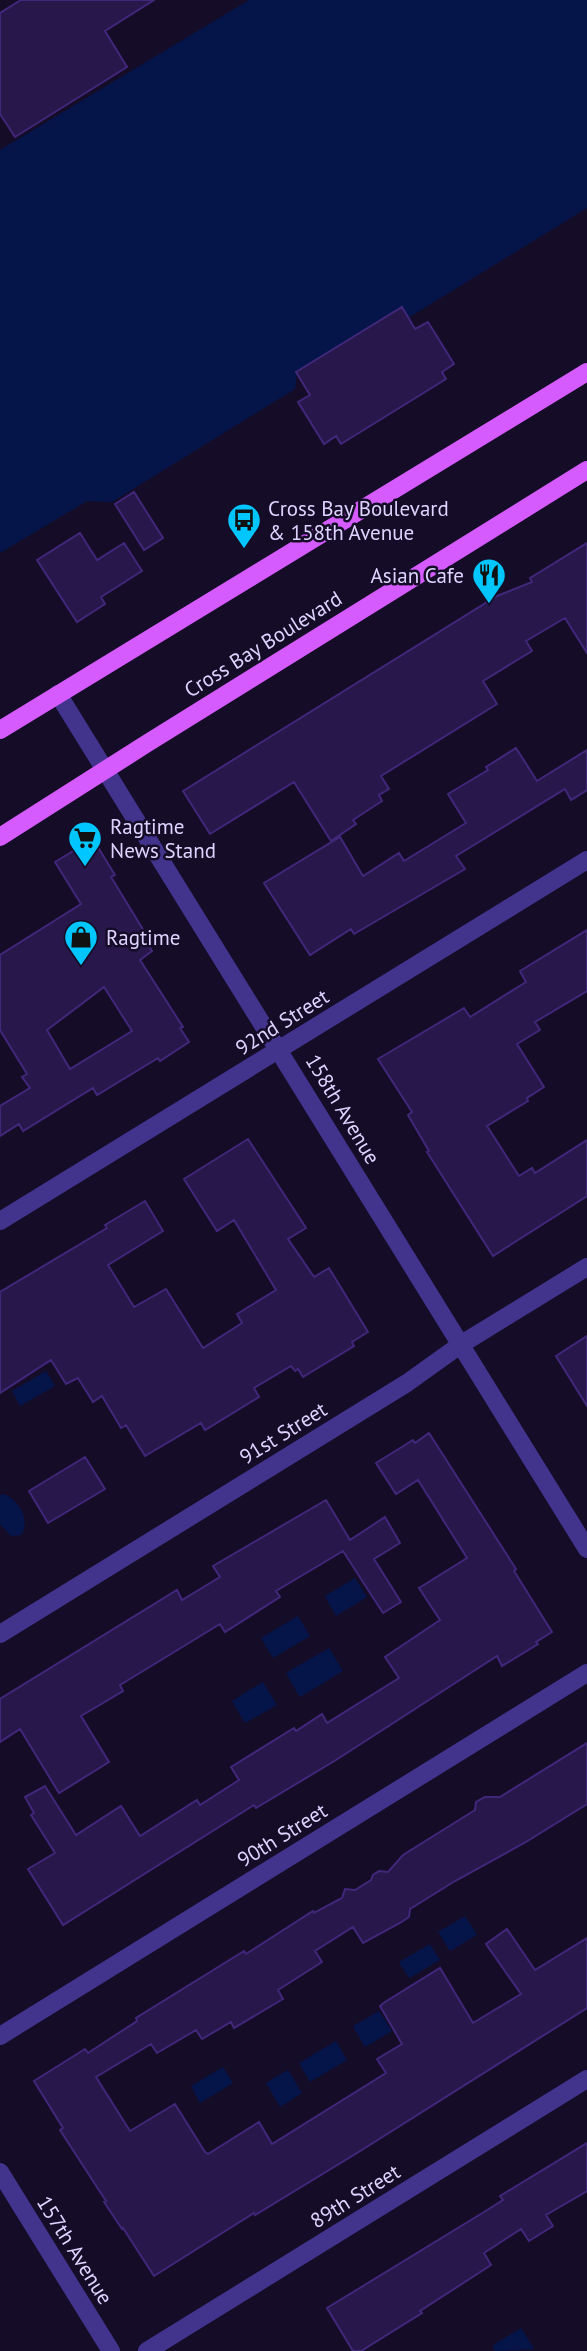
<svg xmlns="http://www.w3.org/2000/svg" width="587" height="2351" font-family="'PT Sans',sans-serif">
<rect width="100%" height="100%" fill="#150d28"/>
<path fill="#05154a" d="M249,0H587V208L408,318L402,307L297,372L295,389L112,502L87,501L0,553V150Z
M46,1371L55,1386L20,1406L12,1391Z
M4,1494C19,1500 31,1521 21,1535L11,1536L0,1524V1495Z
M355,1578L367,1597L336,1616L325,1596Z
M298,1616L310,1636L273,1658L261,1638Z
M329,1648L343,1671L300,1697L286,1673Z
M263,1682L277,1705L245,1723L232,1701Z
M465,1916L477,1935L450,1951L438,1932Z
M430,1944L440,1960L409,1978L399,1962Z
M379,2011L392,2031L365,2047L353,2026Z
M336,2041L347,2060L310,2082L299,2063Z
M223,2067L233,2083L200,2103L191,2086Z
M288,2070L302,2093L280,2107L266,2083Z
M521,2328L534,2349L495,2351L492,2346Z"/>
<path fill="#28174b" stroke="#41277a" stroke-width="2" fill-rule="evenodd" d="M21,0H154L105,31L127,67L15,137L0,114V13Z
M402,307L415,329L428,322L454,364L442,372L446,379L341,444L336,436L324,444L298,402L310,395L296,372Z
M134,492L163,538L144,550L115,504Z
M80,533L97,560L124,543L142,571L101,597L105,604L77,622L37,560Z
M587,543V653L565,618L526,641L532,651L483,681L497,704L381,776L389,789L379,795L382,801L353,820L356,824L331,841L294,782L210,834L183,791L497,596L532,582L530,578Z
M516,748L537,781L587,750V790L571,800L565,789L456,856L465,869L354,934L351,929L310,955L264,883L340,837L363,876L399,853L404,861L466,823L448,794L488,770L486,767Z
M93,839L115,875L111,877L147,936L144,938L152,951L140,960L183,1027L180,1028L189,1042L160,1061L158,1058L97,1095L93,1088L23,1131L19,1124L0,1136V1106L30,1088L22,1077L27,1074L0,1030V955L81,904L55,862ZM104,987L132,1031L70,1069L47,1030Z
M587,930V991L535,1022L540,1030L517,1044L544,1087L527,1098L528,1101L487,1126L519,1176L532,1168L535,1173L587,1140V1196L493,1256L427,1152L429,1151L408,1115L412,1112L378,1059L464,1008L470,1017L526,982L520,971Z
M248,1139L306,1228L288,1239L314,1277L329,1268L368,1332L352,1342L354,1346L303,1377L298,1369L295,1371L291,1366L254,1388L259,1397L205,1430L201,1423L145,1456L126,1425L121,1428L102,1396L93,1402L78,1378L66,1384L51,1360L0,1393V1292L107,1228L105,1225L145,1201L163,1231L108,1265L134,1307L166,1289L203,1348L242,1323L237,1314L276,1290L234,1220L217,1231L184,1179Z
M587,1336V1406L556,1356Z
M429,1433L516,1569L514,1571L552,1632L536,1642L538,1644L502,1666L497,1656L336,1760L256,1808L254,1805L63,1925L28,1869L55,1853L31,1815L34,1813L25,1797L45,1786L76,1835L121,1806L140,1836L197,1800L200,1805L239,1780L231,1767L294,1728L296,1731L322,1714L327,1723L399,1678L385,1657L440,1620L419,1588L467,1558L418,1480L396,1494L376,1463L413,1440L415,1443Z
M85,1457L105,1489L48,1523L29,1491Z
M326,1500L350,1540L385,1517L400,1543L374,1559L401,1602L383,1613L343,1551L276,1591L280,1597L225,1632L220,1624L120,1685L123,1691L81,1716L109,1762L59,1793L20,1729L0,1742V1699L177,1590L182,1600L220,1577L213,1566Z
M587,1743V1804L526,1842L455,1881L410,1909L409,1917L400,1923L363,1943L353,1927L315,1951L322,1962L278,1990L283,1999L234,2028L231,2022L202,2039L196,2030L157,2053L151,2044L96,2077L130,2131L175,2104L205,2152L208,2154L259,2122L272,2144L386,2073L377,2059L402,2044L380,2006L385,2002L440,1968L473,2023L521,1994L486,1944L507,1929L535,1970L587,1938V2008L357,2153L255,2215L254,2213L154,2276L123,2228L122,2229L104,2202L106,2201L60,2130L63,2128L34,2081L85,2049L88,2053L137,2021L136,2018L244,1951L246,1954L313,1911L314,1913L342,1898L345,1889L355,1890L371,1880L373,1875L379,1871L388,1872L403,1855L475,1810L476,1802L485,1797H500Z
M587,2143V2191L546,2215L553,2226L529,2241L521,2229L484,2253L491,2265L420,2311L422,2313L361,2351H353L327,2308L484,2212L503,2200L500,2196Z"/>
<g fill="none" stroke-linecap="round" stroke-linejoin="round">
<path stroke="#42338c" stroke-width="18" d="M58,694L587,1549
M0,1221L587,860
M0,1634L407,1383L460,1345L587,1267
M0,2036L587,1673
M0,2172L111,2351
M147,2351L587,2079"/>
<path stroke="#d65bff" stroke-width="18" d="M0,730L587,372
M0,837L146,744L587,470"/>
</g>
<defs>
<g id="bus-pin" transform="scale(1.75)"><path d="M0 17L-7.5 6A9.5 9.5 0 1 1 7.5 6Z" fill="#00c6ff" stroke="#150d28"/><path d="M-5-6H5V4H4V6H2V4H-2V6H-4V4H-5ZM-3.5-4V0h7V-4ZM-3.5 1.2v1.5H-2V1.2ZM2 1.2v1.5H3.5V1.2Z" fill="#111"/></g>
<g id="restaurant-pin" transform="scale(1.75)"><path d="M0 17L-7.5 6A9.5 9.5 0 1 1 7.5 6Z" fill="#00c6ff" stroke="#150d28"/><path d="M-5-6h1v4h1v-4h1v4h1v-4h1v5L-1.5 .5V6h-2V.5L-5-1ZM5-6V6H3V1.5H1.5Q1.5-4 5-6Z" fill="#111"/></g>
<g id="supermarket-pin" transform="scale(1.75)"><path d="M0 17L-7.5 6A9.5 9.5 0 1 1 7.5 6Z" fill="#00c6ff" stroke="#150d28"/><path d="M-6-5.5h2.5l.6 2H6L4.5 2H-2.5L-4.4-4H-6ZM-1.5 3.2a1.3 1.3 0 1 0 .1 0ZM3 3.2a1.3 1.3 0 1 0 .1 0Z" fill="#111"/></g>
<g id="shop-pin" transform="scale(1.75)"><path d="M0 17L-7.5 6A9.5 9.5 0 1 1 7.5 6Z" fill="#00c6ff" stroke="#150d28"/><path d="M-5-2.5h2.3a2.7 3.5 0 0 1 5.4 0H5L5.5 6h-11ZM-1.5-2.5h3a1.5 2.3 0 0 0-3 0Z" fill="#111"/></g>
</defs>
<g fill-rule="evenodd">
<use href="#bus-pin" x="244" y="520"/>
<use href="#restaurant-pin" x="489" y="575"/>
<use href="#supermarket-pin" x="85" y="838"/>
<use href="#shop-pin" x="81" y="937"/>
</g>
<g text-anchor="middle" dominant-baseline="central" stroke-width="5" stroke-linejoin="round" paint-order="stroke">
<g font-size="21" fill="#dfd4ff" stroke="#150d28" text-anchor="start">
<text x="268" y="508">Cross Bay Boulevard<tspan x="268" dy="24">&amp; 158th Avenue</tspan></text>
<text x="464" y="575" text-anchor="end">Asian Cafe</text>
<text x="110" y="826">Ragtime<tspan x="110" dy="24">News Stand</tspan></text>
<text x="106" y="937">Ragtime</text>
</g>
<g font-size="21" fill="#dfd4ff" stroke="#150d28">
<text transform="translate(263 644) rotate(-32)">Cross Bay Boulevard</text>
<text transform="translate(282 1022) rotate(-32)">92nd Street</text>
<text transform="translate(343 1109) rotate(59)">158th Avenue</text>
<text transform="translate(283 1433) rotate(-32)">91st Street</text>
<text transform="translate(282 1835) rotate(-32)">90th Street</text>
<text transform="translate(355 2196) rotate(-32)">89th Street</text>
<text transform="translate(75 2250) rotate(58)">157th Avenue</text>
</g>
</g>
</svg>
